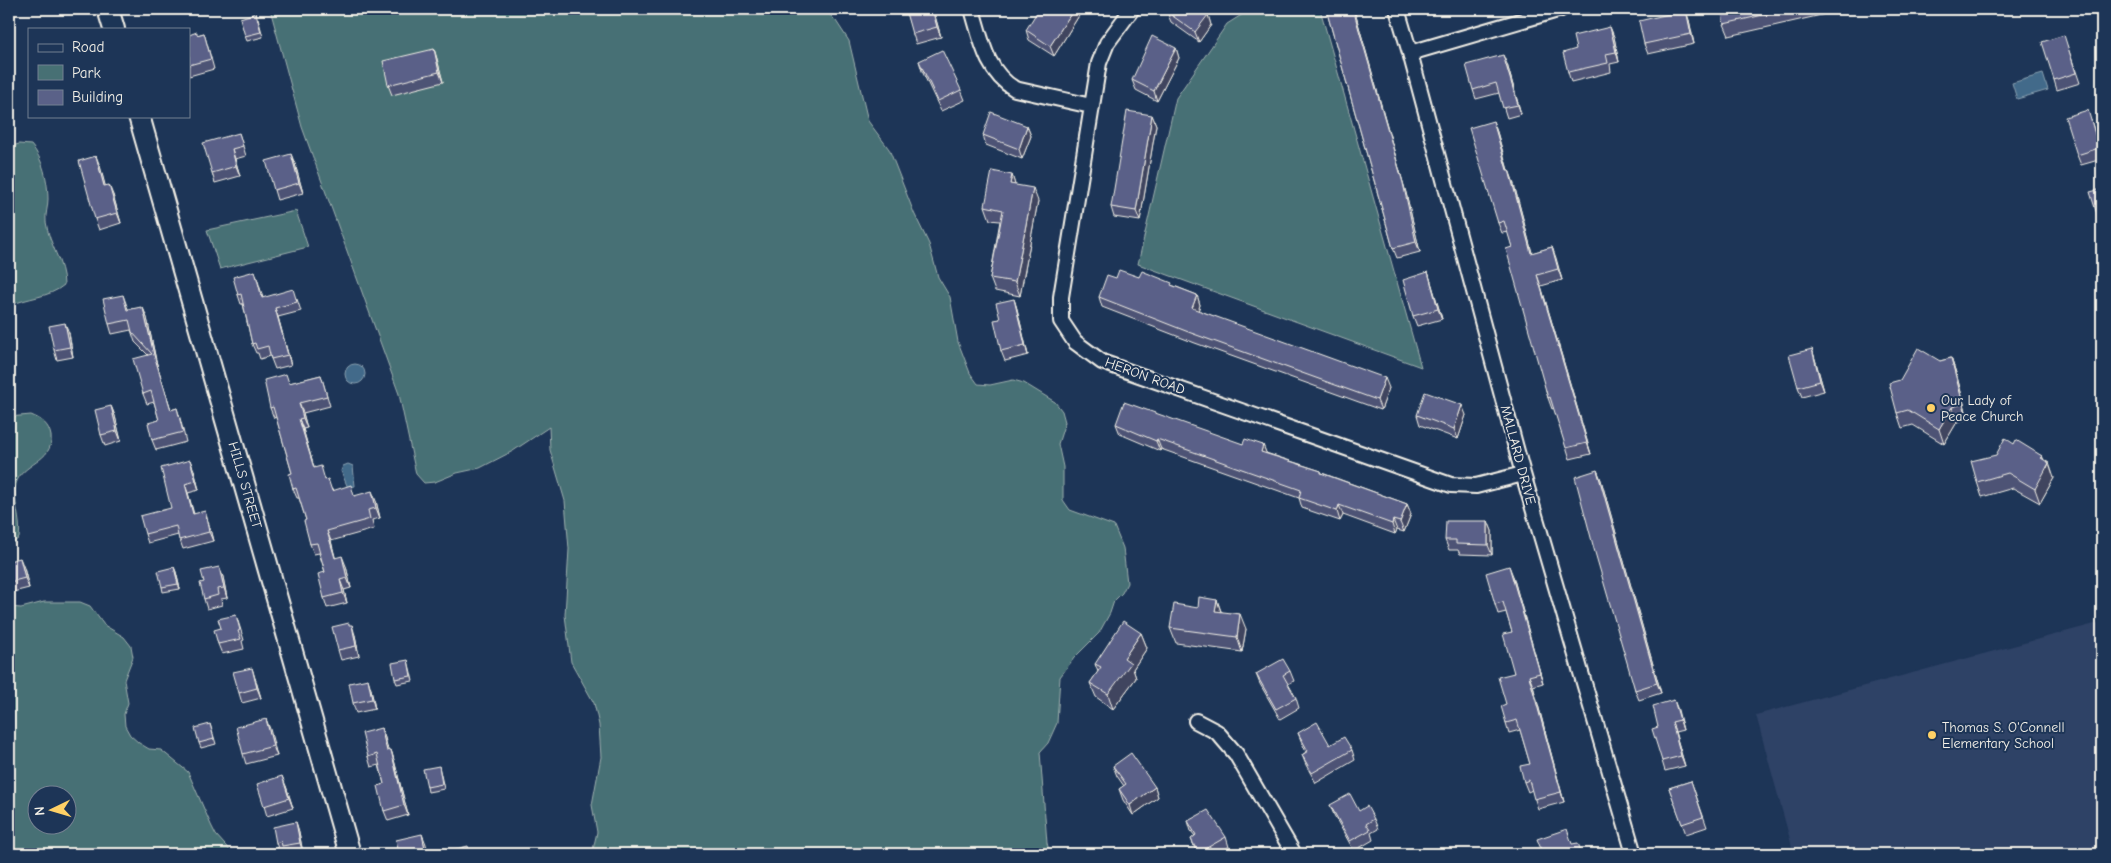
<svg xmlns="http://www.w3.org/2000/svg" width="2111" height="863" font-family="'Comic Neue',sans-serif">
<rect width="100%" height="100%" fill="#1d3557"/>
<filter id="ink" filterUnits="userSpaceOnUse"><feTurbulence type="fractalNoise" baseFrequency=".02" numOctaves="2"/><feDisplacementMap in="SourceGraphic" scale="10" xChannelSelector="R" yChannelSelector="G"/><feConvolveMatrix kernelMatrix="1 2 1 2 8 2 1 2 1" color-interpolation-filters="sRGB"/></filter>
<g filter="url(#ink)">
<path fill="#2f4266" d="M2102,622V854H1794L1756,715Z"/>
<path fill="#477074" stroke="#9eb0ae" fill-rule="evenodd" d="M270,9H824L836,21L849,41L868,121L889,149L914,213L929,244L938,277L950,297L958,342L970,373L978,384L990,385L1013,380L1024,383L1055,402L1062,411L1065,422L1058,444L1063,467V500L1070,510L1114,526L1123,548L1127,583L1122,593L1114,601L1110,613L1099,633L1074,658L1060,677L1057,723L1048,743L1040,752L1047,843L1050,854H592L597,832L592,805L601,757L599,725L594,703L571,662L565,615L569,549L565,501L550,450L549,427L513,451L480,468L457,473L435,482L424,483L416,474L399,394L302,127Z
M1251,9H1320L1421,367L1138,264L1176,98L1227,24Z
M19,144L31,145C43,158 48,182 48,199C48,207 45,215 46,222C49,245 64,262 64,285C49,298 27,297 9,306V147Z
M296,211L308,247L220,269L207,230Z
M31,415C41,419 49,424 51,436C54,462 21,463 16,484C12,501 22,519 19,538L9,546V417Z
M44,602H80L90,606L104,625L124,637L131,646L133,657L124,680L128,703L124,714L125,726L130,735L139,743L149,749L161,750L188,772L211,825L216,835L233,854H9V607L21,608ZM38,796H68V826H38Z"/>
<path fill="#426a8a" stroke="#89a0b0" d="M2043,74L2048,90L2017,99L2012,83Z
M345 374a10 10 0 1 1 20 0a10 10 0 1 1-20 0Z
M348,464L353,466L355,486L348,488L341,471L343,466Z"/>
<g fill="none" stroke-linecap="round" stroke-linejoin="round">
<g stroke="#f4f1e8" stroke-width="18">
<path id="street" d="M972,9C981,39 986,72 1015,89L1091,106
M1132,9L1107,43L1099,63L1061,297V321L1075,342L1102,362L1451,485L1476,486L1523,474
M1397,9L1410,53L1523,474L1634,854
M1410,53L1561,9
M1196,721L1217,732L1236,754L1294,854"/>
</g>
<g stroke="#f4f1e8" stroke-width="24">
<path id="secondary" d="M108,9L114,29
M139,116L350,854"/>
</g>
<use href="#street" stroke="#1d3557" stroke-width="14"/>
<use href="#secondary" stroke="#1d3557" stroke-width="20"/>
</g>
<path fill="#4d5375" stroke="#f4f1e8" d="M905,9H933L941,37L916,44Z
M1043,9H1083L1054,56L1029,40L1026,30L1040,14Z
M1170,9H1213L1208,15L1211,25L1199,42L1171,22L1167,12Z
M1326,9H1354L1406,193L1420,252L1397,258L1393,248Z
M1721,9H1839V11L1729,36L1724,24Z
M258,18L263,37L247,41L245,36Z
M1689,20L1694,44L1648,54L1644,44Z
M1610,27L1614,37L1619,62L1610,64L1611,72L1571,82L1568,72L1576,49Z
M204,33L214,69L189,76V35H197Z
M2067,45L2080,83L2057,90L2054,80Z
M1176,48L1179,58L1157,101L1136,90L1132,80Z
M434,49L437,59L443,82L392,95L388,85Z
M919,61L961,90L965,100L941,111L922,71Z
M1507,64L1521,114L1507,118L1499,93L1476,99L1473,90Z
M1152,115L1156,125L1140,221L1114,217L1111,207Z
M2091,120L2102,156V159L2081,165L2077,155Z
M1493,121L1497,132L1508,170H1509L1513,181L1532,253L1552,247L1562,280L1541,286L1591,454L1570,459L1554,408L1552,409L1548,398L1512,247L1508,232L1502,233L1498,223Z
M1027,126L1031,136L1022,159L986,145L983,135Z
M239,133L246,156L235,159L240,176L215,183L212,173Z
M295,164L303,193L277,200L274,190Z
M100,166L105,186L113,195L121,223L99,230L95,219Z
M1012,175L1015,185L1038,201L1020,296L995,291L990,278L1000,221L990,220L985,206Z
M255,271L263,298L297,299L301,311L278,317L291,365L275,369L270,356L260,359L258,353H256L252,344L243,304H241L238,295Z
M1428,272L1442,319L1417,326L1413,316Z
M1139,277L1174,286L1197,295L1200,305L1198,310L1389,388L1381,410L1195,343L1102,307L1099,297L1116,278Z
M123,295L128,309L143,308L147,318L157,365L171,410L177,408L180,418L186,442L156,450L152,440L159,420L154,402L147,404L143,394L148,355L135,342L131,330L112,334L109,324Z
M1014,299L1017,309L1028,355L1005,361L1001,351L1000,319Z
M69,333L73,357L57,360L54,350Z
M1812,349L1815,359L1824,391L1802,397L1798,387Z
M1951,358L1956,373L1968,419L1957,422L1944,444L1913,425L1902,428L1897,413L1900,380L1940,361Z
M321,375L330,406L303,413L307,428L303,429L314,468L325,479L332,490L376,501L380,518L372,520L374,529L331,541L335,558L346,566L351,588L344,590L347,603L327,608L324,598L325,572L319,553L314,554L310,544L306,520L299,498H297L293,489L292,473L276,417L274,418L270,408L290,383Z
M111,406L115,416L121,441L105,446L101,435Z
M1417,415H1466L1458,439L1420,425Z
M1116,424L1243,444L1263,445L1266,453L1321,471L1322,473L1407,504L1411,514L1404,532L1397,530L1395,534L1343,515L1340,521L1302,508L1299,498L1161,449L1160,451L1120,434Z
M2014,444L2042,456L2044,460L2054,478L2040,503L2013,488L1982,497L1977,482L1996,455Z
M194,470L199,490L188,493L194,514L208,521L213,541L183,549L178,535L148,543L145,534L171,508Z
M1597,470L1601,480L1661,693L1639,700L1635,690Z
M1488,521L1492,531V555L1460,554L1458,550H1449L1445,540Z
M174,567L176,572L180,589L163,592L162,587Z
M219,567L223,577L227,598L221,599L222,605L207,609L204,599V582Z
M24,568L29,588L13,592L10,582Z
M1513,576L1543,683L1533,686L1564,802L1538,809L1532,790L1528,792L1524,782L1530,764L1520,730L1509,733L1506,723L1514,673L1512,632L1506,612L1498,614L1495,604Z
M1217,600L1221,611L1246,629L1242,652L1176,643L1170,628L1198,608Z
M236,615L244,640L242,641L244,649L222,654L218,644L221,628Z
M1141,633L1147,648L1133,669L1136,678L1113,709L1096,697L1090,683L1098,672L1095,664Z
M355,635L359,656L341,660L338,650Z
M408,660L413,681L397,684L395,679Z
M1290,671L1294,681L1288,684L1296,698L1299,708L1280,719L1260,684L1256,674Z
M255,678L261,698L242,703L239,693Z
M371,689L375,709L356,713L353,703Z
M1674,700L1683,730L1675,732L1685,766L1665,771L1662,761L1658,727Z
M266,719L277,756L246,764L243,754Z
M210,724L216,744L201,748L199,743Z
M381,728L385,738L388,751L391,750L394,760L408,815L388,821L384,811V784L379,765L371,767L368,757Z
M1298,733L1330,745L1352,750L1355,760L1316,783L1306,765L1302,755L1306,752L1302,743Z
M439,766L444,789L428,792L427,787Z
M1113,766L1155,787L1158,797L1133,815L1123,800L1119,789L1124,786L1117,776Z
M1691,781L1707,827L1686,834L1669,788Z
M286,786L293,808L267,816L264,806Z
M1330,805L1374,819L1378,829L1371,833L1373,840L1354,851L1334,815Z
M1188,821L1226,837L1229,847L1216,854H1197L1191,839L1195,836L1191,831Z
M296,822L299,832L303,853L297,854H285L284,852L280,853L276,843Z"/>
<path fill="#3f445f" stroke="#f4f1e8" d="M932,9H933L941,37L937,27Z
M1074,9H1083L1054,56L1050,46Z
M1202,9H1213L1208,15L1211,25L1199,42L1195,32Z
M1353,9H1354L1406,193L1420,252L1416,242Z
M1686,10L1689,20L1694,44L1691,34Z
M1610,27L1614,37L1619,62L1616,52Z
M1176,48L1179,58L1157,101L1154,91Z
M434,49L437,59L443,82L439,72Z
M1503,55L1507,64L1521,114L1518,105Z
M1152,115L1156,125L1140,221L1136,211Z
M1493,121L1497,132L1511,181L1507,170Z
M1027,126L1031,136L1022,159L1019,149Z
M232,149L235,159L240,176L236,166Z
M291,154L295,164L303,193L299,183Z
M96,156L100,166L108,196L104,186Z
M1509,170L1513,181L1535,264L1531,253Z
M1012,175L1016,188L1010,184Z
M109,185L113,195L121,223L117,213Z
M1033,188L1038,201L1020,296L1015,282Z
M1552,247L1556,258L1562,280L1558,269Z
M1428,272L1431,282L1442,319L1438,309Z
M1537,275L1541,286L1591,454L1587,443Z
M1197,295L1200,305L1196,318L1192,308Z
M1014,299L1017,309L1028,355L1025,345Z
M143,308L147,318L157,365L174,420L154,355Z
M275,308L278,317L291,365L288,355Z
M65,323L69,333L73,357L70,347Z
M1812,349L1815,359L1824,391L1820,381Z
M1951,358L1956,373L1968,419L1963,404Z
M1385,378L1389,388L1381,410L1377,400Z
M299,403L303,413L307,428L303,418Z
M1462,405L1466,415L1458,439L1454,429Z
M111,406L115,416L121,441L117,431Z
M1952,407L1957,422L1944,444L1939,429Z
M299,419L303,429L317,478L314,468Z
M1157,439L1161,449L1160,451L1156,441Z
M1263,445L1267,455L1261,452Z
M2042,456L2047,468L2049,463L2054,478L2040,503L2035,489L2041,458Z
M190,460L194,470L199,490L196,481Z
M1597,470L1601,480L1661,693L1657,683Z
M185,484L188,493L196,524L193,514Z
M372,491L376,501L380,518L376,508Z
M1407,504L1411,514L1404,532L1400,522Z
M1339,505L1343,515L1340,521L1337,511Z
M205,511L208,521L213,541L209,532Z
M1393,520L1397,530L1395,534L1392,524Z
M1488,521L1492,531V555L1488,545Z
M327,531L331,541L338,568L335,558Z
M342,556L346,566L351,588L347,578Z
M20,558L24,568L29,588L25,578Z
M1509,566L1513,576L1543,683L1540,673Z
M174,567L176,572L180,589L178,584Z
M219,567L223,577L227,598L224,588Z
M340,580L344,590L347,603L343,593Z
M1217,600L1222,615L1215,611Z
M1240,614L1246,629L1242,652L1237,637Z
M352,625L355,635L359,656L356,646Z
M1141,633L1147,648L1133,669L1136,678L1113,709L1108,694L1124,658Z
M252,668L261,698L257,688Z
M1529,676L1533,686L1564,802L1561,792Z
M368,679L371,689L375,709L372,699Z
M1674,700L1678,710L1683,730Z
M266,719L270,729L277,756L273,746Z
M1672,722L1675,732L1685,766L1681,756Z
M381,728L385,738L391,761L387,751Z
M391,750L394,760L408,815L404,805Z
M282,776L286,786L293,808L289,798Z
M1155,787L1158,797L1133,815L1130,805Z
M296,822L299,832L303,853L300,843Z
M422,834L426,844L428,854H426Z"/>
<path fill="#5a6188" stroke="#f4f1e8" d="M905,9H932L937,27L912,34Z
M1043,9H1074L1050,46L1026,30L1037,12L1040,14Z
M1170,9H1202L1201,10L1208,15L1195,32L1167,12Z
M1326,9H1353L1403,183L1416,242L1393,248Z
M1721,9H1789L1724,24Z
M1686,10L1691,34L1644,44L1639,21Z
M256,13L261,32L245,36L240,18Z
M1610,27L1616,52L1606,54L1608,63L1568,72L1563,53L1576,49L1573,36Z
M197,32V35L204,33L211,59L189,65V35Z
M2064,35L2076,73L2054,80L2042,42Z
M1152,36L1176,48L1154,91L1132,80Z
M434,49L439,72L388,85L383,61Z
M942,50L961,90L938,101L919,61Z
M1503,55L1518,105L1503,108L1496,83L1473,90L1466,65Z
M2088,110L2099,148L2077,155L2065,117Z
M1127,111L1152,115L1136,211L1111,207Z
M991,112L1027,126L1019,149L983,135Z
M1493,121L1507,170H1509L1531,253L1552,247L1558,269L1537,275L1587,443L1566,448L1550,397L1548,398L1506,249L1512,247L1504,221L1498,223L1469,128Z
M239,133L243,146L232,149L236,166L212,173L203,143Z
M291,154L299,183L274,190L266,161Z
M96,156L104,186L109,185L117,213L95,219L79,161Z
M992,171L1012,175L1010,184L1033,188L1015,282L990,278L1003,210L985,206Z
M2102,189V230L2090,192Z
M1119,270L1139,277L1142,271L1172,283L1171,285L1197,295L1192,308L1385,378L1377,400L1191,333L1099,297L1107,275L1116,278Z
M255,271L262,298L293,289L297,302L275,308L288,355L271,359L268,346L257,349L255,343L252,344L241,294L238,295L233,277Z
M1428,272L1438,309L1413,316L1403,280Z
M123,295L127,310L141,307V309L143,308L154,355L171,410L177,408L183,432L152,440L148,423L159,420L151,391L143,394L133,359L152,354L132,332L129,320L109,324L103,299Z
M1014,299L1025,345L1001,351L994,320L1000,319L996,303Z
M65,323L70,347L54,350L49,326Z
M1918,348L1940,361L1951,358L1963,404L1952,407L1939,429L1908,410L1897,413L1889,383L1900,380Z
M1812,349L1820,381L1798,387L1789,355Z
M286,374L289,383L321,375L327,396L299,403L303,418L299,419L314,468L321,466L325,480L328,479L332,491L351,485L354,496L372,491L376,508L368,510L370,519L327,531L335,558L342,556L347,578L340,580L343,593L324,598L318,574L325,572L317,543L310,544L304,521L306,520L296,488L293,489L289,474L292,473L273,407L270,408L264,380Z
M1425,392L1462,405L1454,429L1417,415Z
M1124,402L1243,444L1245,439L1263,445L1261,452L1321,471V473L1407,504L1400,522L1393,520L1392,524L1339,505L1337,511L1299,498L1301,490L1157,439L1156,441L1116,424Z
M111,406L117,431L101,435L95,410Z
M2005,438L2014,444L2016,440L2042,456L2041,458L2049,463L2035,489L2008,473L1977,482L1971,461L1996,455Z
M190,460L196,481L185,484L193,514L205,511L209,532L179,540L176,526L145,534L140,516L171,508L161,468Z
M1597,470L1657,683L1635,690L1594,549L1575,477Z
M1446,521H1488V545L1456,544V540H1445Z
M20,558L25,578L10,582L9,579V561Z
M1509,566L1540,673L1529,676L1561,792L1534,799L1529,780L1524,782L1520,766L1530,764L1517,720L1506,723L1501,706L1506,704L1498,677L1514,673L1503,634L1512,632L1503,602L1495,604L1486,573Z
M174,567L178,584L162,587L158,571Z
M219,567L224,588L217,589L218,595L204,599L200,583L204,582L201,571Z
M1199,597L1217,600L1215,611L1240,614L1237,637L1170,628L1174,604L1198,608Z
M236,615L240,630L238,631L241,639L218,644L214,630L221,628L218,619Z
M1123,621L1141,633L1124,658L1131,663L1108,694L1090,683L1101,667L1095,664Z
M349,623V625H352L356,646L338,650L332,627Z
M1283,659L1290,671L1283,675L1296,698L1276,709L1256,674Z
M408,660L411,676L395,679L392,663Z
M252,668L257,688L239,693L233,672Z
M368,679L372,699L353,703L349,683Z
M1674,700L1680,720L1672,722L1681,756L1662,761L1652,729L1658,727L1653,706Z
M266,719L273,746L243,754L236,727Z
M1317,722L1330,745L1344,737L1352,750L1312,773L1302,755L1308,751L1298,733Z
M210,724L214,739L199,743L195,728Z
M381,728L387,751L391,750L404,805L384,811L378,786L384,784L377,754L368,757L362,733Z
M1131,753L1155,787L1130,805L1119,789L1126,784L1113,766Z
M439,766L442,784L427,787L423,769Z
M282,776L289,798L264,806L257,784Z
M1691,781L1703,817L1682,824L1669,788Z
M1350,794L1359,811L1367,806L1374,819L1366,824L1370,830L1350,841L1330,805Z
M1208,810L1226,837L1198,853L1191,839L1196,835L1188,821Z
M296,822L300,843L282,846L281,841L276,843L273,827Z
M1567,829L1572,844L1578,843L1582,854H1543L1537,839Z
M422,834L426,854H399L396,840Z
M468,846L470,854H454L453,850Z"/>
</g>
<g fill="#ffd166" stroke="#1d3557" stroke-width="2">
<circle cx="1931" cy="408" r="5"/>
<circle cx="1932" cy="735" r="5"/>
</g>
<g text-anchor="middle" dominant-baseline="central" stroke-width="4" stroke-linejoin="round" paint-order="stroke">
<g font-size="14" fill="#f4f1e8" stroke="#1d3557">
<text transform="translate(1145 376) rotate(20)">HERON ROAD</text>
<text transform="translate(1518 455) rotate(75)">MALLARD DRIVE</text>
<text transform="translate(245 485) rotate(74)">HILLS STREET</text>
</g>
<g font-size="14" fill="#f4f1e8" stroke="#1d3557" text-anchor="start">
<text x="1941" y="400">Our Lady of<tspan x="1941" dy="16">Peace Church</tspan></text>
<text x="1942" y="727">Thomas S. O'Connell<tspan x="1942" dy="16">Elementary School</tspan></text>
</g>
</g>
<rect width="2111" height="863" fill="none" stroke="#1d3557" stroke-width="30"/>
<rect x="15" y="15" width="2081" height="833" fill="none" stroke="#f4f1e8" stroke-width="2" filter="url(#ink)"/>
<rect x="28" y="28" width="162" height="90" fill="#1d3557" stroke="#738091"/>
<rect x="38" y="44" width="25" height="8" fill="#1d3557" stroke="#738091"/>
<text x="72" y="52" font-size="15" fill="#f4f1e8">Road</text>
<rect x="38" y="65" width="25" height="15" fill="#477074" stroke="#738091"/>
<text x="72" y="78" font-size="15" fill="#f4f1e8">Park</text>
<rect x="38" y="90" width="25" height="15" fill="#5a6188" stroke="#738091"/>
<text x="72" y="102" font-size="15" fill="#f4f1e8">Building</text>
<g transform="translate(52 810) rotate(265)"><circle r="24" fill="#1d3557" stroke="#738091"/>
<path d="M0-4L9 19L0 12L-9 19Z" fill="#ffd166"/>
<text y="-8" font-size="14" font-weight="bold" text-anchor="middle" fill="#f4f1e8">N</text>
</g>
</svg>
